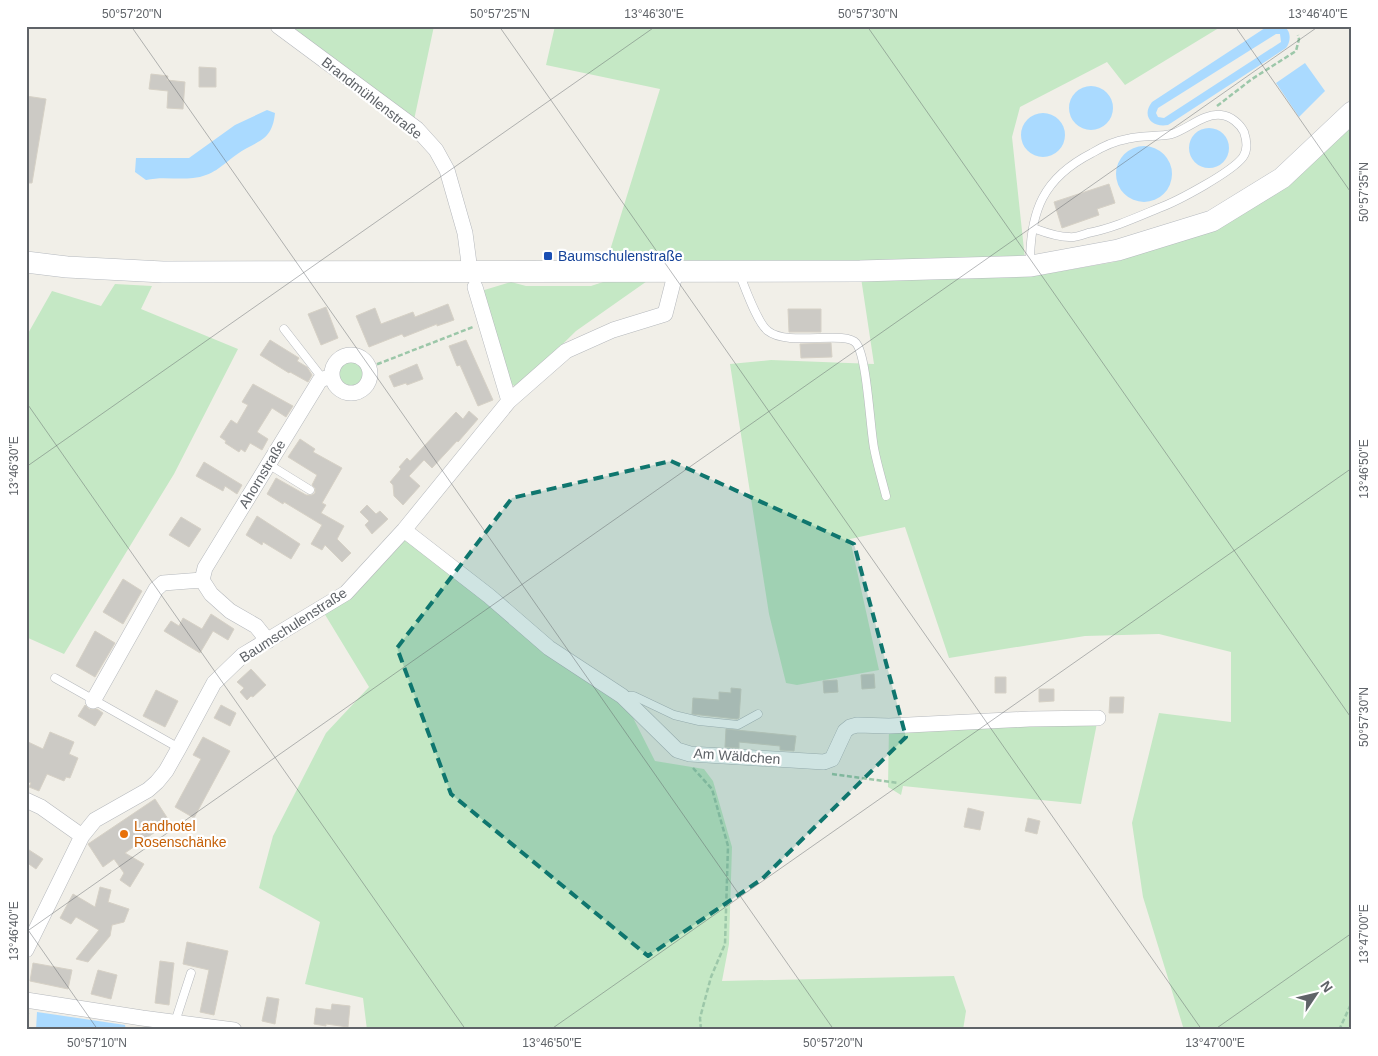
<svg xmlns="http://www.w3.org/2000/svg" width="1378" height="1056" font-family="Arial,sans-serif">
<rect width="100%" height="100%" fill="#f1efe8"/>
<path fill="#c5e8c5" d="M289,26H434L414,120Z
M555,26H1222L1125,85L1107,62L1020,107L1012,137L1025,259L807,262L607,260L660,89L546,65Z
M1352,126V1030H1184L1143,897L1132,823L1159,713L1231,722V652L1159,634L1085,636L949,658L905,527L850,539L879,670L797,685L786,683L769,614L730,364L771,360L874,364L860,271L1019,268L1051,273L1114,262L1215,229Z
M650,279L576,331L524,382L516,387L508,382L481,291L511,282L526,286H591L609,280Z
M115,284L152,286L141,309L238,349L174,474L64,654L26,637V337L52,291L101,306Z
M339 374a13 13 0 1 1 26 0a13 13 0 1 1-26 0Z
M404,530L622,696L655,761L704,769L713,781L732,847L729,944L722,981L954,976L966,1011L963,1030H367L363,998L305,984L320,922L259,888L273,836L326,733L369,687L321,608Z
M1098,718L1081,804L903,786L901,795L888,787L889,726Z"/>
<path fill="#aadaff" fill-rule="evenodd" d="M1268,26C1272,26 1278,25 1282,26C1292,29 1291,42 1286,48L1168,125C1152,128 1141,116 1152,102ZM1276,34H1280L1281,42L1164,118L1158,117L1156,113L1158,108Z
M1305,63L1325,91L1299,117L1276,83Z
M1069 108a22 22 0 1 1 44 0a22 22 0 1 1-44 0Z
M267,110L275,113C272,143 256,140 236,155C221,166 213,176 193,178C176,180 163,176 146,180L135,172L136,158H189L235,125Z
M1021 135a22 22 0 1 1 44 0a22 22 0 1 1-44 0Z
M1189 148a20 20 0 1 1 40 0a20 20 0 1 1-40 0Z
M1116 174a28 28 0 1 1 56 0a28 28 0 1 1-56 0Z
M37,1012L125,1025L126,1030H36Z"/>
<path fill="#cccac5" stroke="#d6d1c6" d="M199,67L216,68V87H199Z
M151,74L168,76L167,80L185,82L183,109L167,108L168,91L149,89Z
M26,96L46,99L32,183H26Z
M1109,184L1115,203L1097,209L1099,215L1062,228L1054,202Z
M448,304L454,320L437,326V324L404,337L402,334L369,347L356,316L375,308L381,324L413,312L415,317Z
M326,307L338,338L321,345L308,314Z
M788,309H821V332H789Z
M270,340L299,358L297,361L307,367L312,375L308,382L290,372L289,373L260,355Z
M466,340L493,400L478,406L460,365L457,366L449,346Z
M831,343L832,357L801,358L800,344Z
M417,364L423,379L407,385L406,383L394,387L389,376Z
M253,384L293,406L286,417L272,408L257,432L268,439L262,450L250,443L245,452L241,449L239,452L225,443L226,441L220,437L231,420L237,424L248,405L242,402Z
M469,411L478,419L458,442L457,441L432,468L424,460L409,476L420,486L403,505L394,496L393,485L390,482L401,469L399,467L407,458L410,461L456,412L463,419Z
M300,439L315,449L313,452L342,468L322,503L326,505L321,513L344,526L337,539L351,553L342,562L325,545L322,550L311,544L322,525L284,502L283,504L267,494L276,478L306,495H312L315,493V488L312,485L317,475L288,457Z
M204,462L242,485L237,494L225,486L223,491L196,476Z
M367,505L376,514L380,511L388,519L372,534L365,525L369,521L360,512Z
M257,516L300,544L291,559L263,542L262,545L246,535Z
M181,517L201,529L189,547L169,535Z
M123,579L142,591L123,624L103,612Z
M211,614L234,629L228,640L213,631L200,653L164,631L171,621L179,626L183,618L202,629Z
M95,631L115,643L95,677L76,666Z
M251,669L266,685L253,697L251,696L247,700L240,692L244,688L237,682Z
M874,674L875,688L862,689L861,675Z
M995,677H1006V693H995Z
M837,680L838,692L824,693L823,681Z
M731,688L741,689L739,718L737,719L692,714L693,698L719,700V692L731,693Z
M1039,689H1054V701L1039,702Z
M156,690L178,701L165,727L143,716Z
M1110,697H1124L1123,713H1109Z
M85,705L89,709H97L103,713L95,726L78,716Z
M221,705L236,713L230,726L214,718Z
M726,729L796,736L794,751L780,750V746L739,742V748L725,747Z
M50,732L74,742L69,754L78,758L70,778L66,777L64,781L47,774L39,791L29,787L31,783L26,781V741L43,749Z
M203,737L230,751L194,818L175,807L201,759L193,755Z
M155,799L168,819V823L125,853L144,864L130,887L120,880L124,873L114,859L103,867L88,844Z
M968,808L984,812L980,830L964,827Z
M1028,818L1040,821L1037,834L1025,831Z
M26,848L43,859L36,869L26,862Z
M100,887L111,890L108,902L129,909L124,922L112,925L110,936L88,962L76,959L99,930L76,917L71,924L60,918L73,894L95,907Z
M187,942L228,951L214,1015L200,1012L209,970L183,964Z
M160,961L174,963L169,1005L155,1003Z
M33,963L72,970L68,989L30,981Z
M98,970L117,975L111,999L91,994Z
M267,997L279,999L275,1024L262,1021Z
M332,1004L350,1006L348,1027L326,1024V1026L314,1024L316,1008L331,1010Z"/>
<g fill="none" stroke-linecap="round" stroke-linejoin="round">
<g stroke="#b5b8bc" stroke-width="9">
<path id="lane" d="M1030,264C1030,211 1043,178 1092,153C1102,147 1115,141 1127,139C1142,135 1158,137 1172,134C1188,129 1204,113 1221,115C1231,116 1240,124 1244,132C1247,141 1248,150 1243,157C1232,172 1178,201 1159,208C1135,218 1113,228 1088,233C1082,235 1075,238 1069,237C1057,237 1044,232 1033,228
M739,273C745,287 757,323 768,331C788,347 845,330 856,343C867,356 870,427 874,448C877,464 882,480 886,496
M284,329L323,379
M268,464L310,490
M55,678L179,748
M624,696H634L674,715L699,721L738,725L758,714
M175,1022L191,973"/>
</g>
<g stroke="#b5b8bc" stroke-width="16">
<path id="street" d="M278,26L417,129L436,150L447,170L465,233L470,271
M475,287L509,401
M332 374a19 19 0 1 1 38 0a19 19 0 1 1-38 0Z
M404,530L489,596L549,648L622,696L677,750L690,754L824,762L832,759L845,731L850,727L857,725L889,726L1029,719L1098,718
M268,641L256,626L230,611L211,594L202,580L205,568L320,380L332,376
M93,701L156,589L163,583L202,580
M26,800L41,807L82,836
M26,950L82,836L95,820L148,790L157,782L166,771L179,748L214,683L243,655L346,593L404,530L509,401L566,351L613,330L665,314L676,271
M26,1000L142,1018L234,1030"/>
</g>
<g stroke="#b6babf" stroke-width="22">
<path id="secondary" d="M26,262L67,267L163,272L860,271L1031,266L1118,250L1212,221L1282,178L1352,112"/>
</g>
<path stroke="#9cc7a9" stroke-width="2.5" stroke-dasharray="5 2.5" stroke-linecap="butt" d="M1217,106L1252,79L1296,51L1299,39L1298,35
M370,367L473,327
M693,768L712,789L728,846L725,944L711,977L700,1018L701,1030
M832,774L898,783
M26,1024L28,1013
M1339,1030L1352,1002"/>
<use href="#lane" stroke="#fff" stroke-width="8"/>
<use href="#street" stroke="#fff" stroke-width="15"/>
<use href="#secondary" stroke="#fff" stroke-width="21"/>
</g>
<path fill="#0f766e" fill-opacity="0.2" stroke="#0f766e" stroke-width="4" stroke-dasharray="10 6" stroke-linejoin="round" d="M671,461L854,544L906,737L762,879L648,956L451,794L397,648L512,498Z"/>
<path fill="none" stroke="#5f6368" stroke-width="1" stroke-opacity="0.45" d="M131,26L834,1030M499,26L1202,1030M867,26L1352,719M1235,26L1352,194M26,402L466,1030M26,467L656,26M26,927L98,1030M26,932L1319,26M550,1030L1352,468M1214,1030L1352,933"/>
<rect fill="#1a4fb4" stroke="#fff" stroke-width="2" x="543" y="251" width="10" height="10" rx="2.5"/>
<circle fill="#e8710a" stroke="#fff" stroke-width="2" cx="124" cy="834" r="5"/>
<g text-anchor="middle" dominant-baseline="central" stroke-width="4.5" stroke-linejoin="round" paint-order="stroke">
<g font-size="14" fill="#5f6368" stroke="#fff">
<text transform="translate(372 98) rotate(38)">Brandmühlenstraße</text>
<text transform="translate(262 474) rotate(-59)">Ahornstraße</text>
<text transform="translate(293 625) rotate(-33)">Baumschulenstraße</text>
<text transform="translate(737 756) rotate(4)">Am Wäldchen</text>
</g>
<g font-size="14" fill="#164399" stroke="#fff" text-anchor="start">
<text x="558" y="256">Baumschulenstraße</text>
</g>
<g font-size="14" fill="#c56008" stroke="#fff" text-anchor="start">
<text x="134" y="826">Landhotel<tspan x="134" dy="16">Rosenschänke</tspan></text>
</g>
</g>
<rect width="1378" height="1056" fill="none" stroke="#ffffff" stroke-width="55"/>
<g transform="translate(1316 994) rotate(55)" stroke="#ffffff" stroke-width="4" paint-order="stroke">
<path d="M0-4L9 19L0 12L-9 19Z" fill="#5f6368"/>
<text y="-8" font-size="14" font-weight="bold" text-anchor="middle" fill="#5f6368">N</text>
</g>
<rect x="28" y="28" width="1322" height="1000" fill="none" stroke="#5f6368" stroke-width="2"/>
<g font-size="12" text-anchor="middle" fill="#5f6368">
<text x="132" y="18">50°57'20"N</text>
<text x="500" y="18">50°57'25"N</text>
<text x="654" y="18">13°46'30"E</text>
<text x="868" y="18">50°57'30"N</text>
<text x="1318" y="18">13°46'40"E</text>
<text transform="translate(1364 192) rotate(-90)" y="4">50°57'35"N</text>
<text transform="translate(14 466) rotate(-90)" y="4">13°46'30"E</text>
<text transform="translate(1364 469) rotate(-90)" y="4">13°46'50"E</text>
<text transform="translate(1364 717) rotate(-90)" y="4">50°57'30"N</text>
<text transform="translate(14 931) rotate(-90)" y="4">13°46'40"E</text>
<text transform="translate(1364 934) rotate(-90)" y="4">13°47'00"E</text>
<text x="97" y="1047">50°57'10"N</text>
<text x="552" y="1047">13°46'50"E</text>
<text x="833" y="1047">50°57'20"N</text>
<text x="1215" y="1047">13°47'00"E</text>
</g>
</svg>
